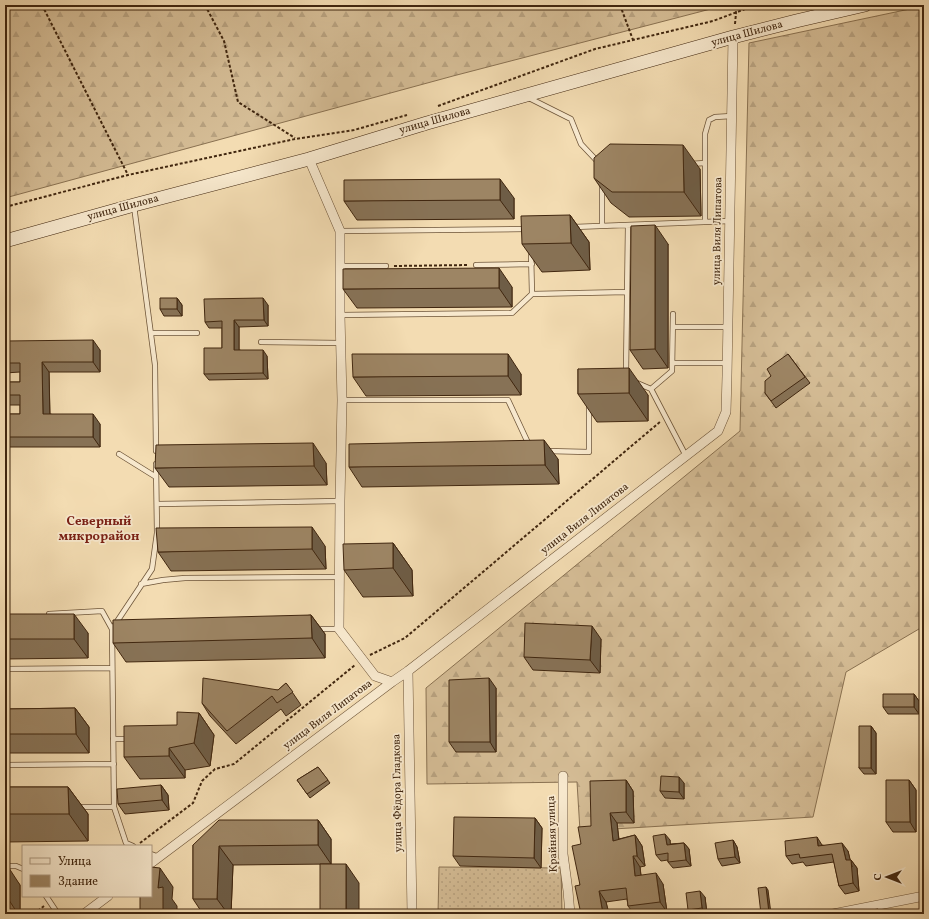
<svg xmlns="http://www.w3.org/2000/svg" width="929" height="919" font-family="Vollkorn,serif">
<defs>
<pattern id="grass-dots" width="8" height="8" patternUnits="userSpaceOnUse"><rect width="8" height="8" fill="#d5bd96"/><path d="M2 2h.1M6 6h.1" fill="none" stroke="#b8a280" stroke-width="1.8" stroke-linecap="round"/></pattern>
<pattern id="forest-firs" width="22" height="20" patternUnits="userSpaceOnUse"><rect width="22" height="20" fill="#d5bd96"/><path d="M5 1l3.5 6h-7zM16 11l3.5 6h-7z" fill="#b8a280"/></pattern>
</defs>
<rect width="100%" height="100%" fill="#f3dcb2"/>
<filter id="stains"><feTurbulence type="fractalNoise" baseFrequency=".005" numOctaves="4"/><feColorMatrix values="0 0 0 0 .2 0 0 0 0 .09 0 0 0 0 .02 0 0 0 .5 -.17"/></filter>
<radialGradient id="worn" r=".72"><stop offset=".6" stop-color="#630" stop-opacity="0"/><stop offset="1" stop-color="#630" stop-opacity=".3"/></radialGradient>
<path fill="url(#grass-dots)" stroke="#8a7252" d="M439,867L561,868L562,914H438Z"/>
<path fill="url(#forest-firs)" stroke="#8a7252" d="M5,5H726L453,76L5,198Z
M924,6V626L846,672L813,817L580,831L577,782L427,784L426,688L740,431L749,43Z"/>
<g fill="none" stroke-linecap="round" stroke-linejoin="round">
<g stroke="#6d5438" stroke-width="6">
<path id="lane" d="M529,98L571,119L581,144L598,162
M690,164L705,163
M134,206L155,365L156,451
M705,222V134L709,120L715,117L732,116
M602,226V185
M574,227L730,221
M340,231L527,229
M476,265L532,264
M340,266H386
M532,294L627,292
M340,315L512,313L532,294L531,252
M673,327H728
M151,333H197
M261,342L341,343
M672,363H728
M626,373L628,225
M637,383L651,389L686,456
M651,389L672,371L673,314
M342,400H508L529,445
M547,451L589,452V404
M119,454L156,477
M157,504L340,501
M141,584L163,580L185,578L340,577
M49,614L102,611L112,629H113
M315,629H339
M5,669L112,668
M113,739H130
M5,765L114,764
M78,807H114
M133,846L126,843L114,807L112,629L152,569L157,533L156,464
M151,854L159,857
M5,866H16L23,869
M46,896L58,914"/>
</g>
<g stroke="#6d5438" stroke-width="10">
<path id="street" d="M309,159L340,231V315L342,400L340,501L339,629L375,676L392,682
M408,671L412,914
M563,776V854L568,891L570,914
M151,863L392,682L408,671L718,431L726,412L727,376L733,37
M84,914L108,896
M833,914L924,896"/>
</g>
<g stroke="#40260f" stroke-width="14">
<path id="secondary" d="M5,241L134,205L309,159L427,123L733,37L796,21L865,5"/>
</g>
<path stroke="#40260f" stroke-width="2" stroke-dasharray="3 2" stroke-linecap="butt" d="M42,5L128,175
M205,5L224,41L238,102L295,138
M620,5L633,40
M735,24L736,13L735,5
M438,106L595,49L713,21L756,5
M5,207L128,175L295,139L354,130L407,115
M394,266L469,265
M370,655L405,638L661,421
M140,843L193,803L202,781L215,769L234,764L355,665
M34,914L44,906"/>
<use href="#lane" stroke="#f7e8cd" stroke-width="4.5"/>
<use href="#street" stroke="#f7e8cd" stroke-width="9"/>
<use href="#secondary" stroke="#f7e8cd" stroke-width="13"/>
</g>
<path fill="#877256" stroke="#40260f" d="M700,169L701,216L629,217L611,203L594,178Z
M514,198V219L357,220L344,201Z
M570,215L589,242L590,270L542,272L522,244Z
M668,244V368L643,369L630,350Z
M512,287V307L357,308L343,289Z
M177,298L182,305V316H164L160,309Z
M268,305V326L239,327V350L267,356L268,379L209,380L204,374L222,348V328H209L205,322Z
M5,341L100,350V372H49L50,414L100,424V447H5V414H20V405H5V382H20V372L5,373Z
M788,354L810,383L776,408L765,393L771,376Z
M578,369L648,395V421L597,422L578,394Z
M521,374V395L366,396L353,377Z
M558,459L559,484L362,487L349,467Z
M326,463L327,485L169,487L155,468Z
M393,543L412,570L413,596L363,597L344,570Z
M325,546L326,569L171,571L158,552Z
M5,614L88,633V658L5,659Z
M311,615L325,634V658L126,662L113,643Z
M601,639L600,673L533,670L524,657Z
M286,683L301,705L286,716L281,709L236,744L210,716L202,703L278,690Z
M496,688V752H456L449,742Z
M914,694L919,701V714H888L883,707Z
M75,708L89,727V753H5V709Z
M199,713L214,735L210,766L185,770V778L140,779L124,757Z
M871,726L876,733V774H864L859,768Z
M318,767L330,783L310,798L297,780Z
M626,780L633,791L634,823H617L619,839L635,835L642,846L645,866L640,867L641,875L663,884L667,912L655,914H634L628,906L627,899L606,902L609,914H581L580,885L581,844L591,826Z
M909,780L916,790V832H893L886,822Z
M684,783V799L665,798L660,791Z
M161,785L168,795L169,810L125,814L118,804Z
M5,787H68L88,814V841L5,842Z
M535,818L542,828L541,868L460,866L453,856Z
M318,820L331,839V864L233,865L231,914H203L193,899V845Z
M670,840V844L684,843L689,849L691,866L673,868L668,862V860L661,861L656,855Z
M733,840L737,847L740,863L722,866L718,859Z
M822,845L848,851L850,860H851L857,868L859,891L845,894L839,886L834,862L806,866L803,862L792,864L786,856Z
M5,865L20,885V914H5Z
M705,897L707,914H691L688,910Z"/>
<path fill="#6e5d46" stroke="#40260f" d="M683,145L700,169L701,216L684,192Z
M500,179L514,198V219L500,200Z
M570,215L589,242L590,270L571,243Z
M655,225L668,244V368L655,349Z
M499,268L512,287V307L499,288Z
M177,298L182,305V316L177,309Z
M263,298L268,305V326L264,320Z
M234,320L239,327V357L234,350Z
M93,340L100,350V372L93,362Z
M263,350L267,356L268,379L263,373Z
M508,354L521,374V395L508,376Z
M42,362L49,372L50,424L43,414Z
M629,368L648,395V421L629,393Z
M93,414L100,424V447L93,437Z
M544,440L558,459L559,484L545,465Z
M313,443L326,463L327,485L314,466Z
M312,527L325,546L326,569L312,549Z
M393,543L412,570L413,596L393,568Z
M74,614L88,633V658L74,639Z
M311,615L325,634V658L312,638Z
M592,626L601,639L600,673L590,660Z
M489,678L496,688V752L490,742Z
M914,694L919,701V714L914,707Z
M75,708L89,727V753L76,734Z
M199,713L214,735L210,766L194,743Z
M871,726L876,733V774L871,768Z
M169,748L185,770V778L169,756Z
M679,777L684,783V799L679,792Z
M626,780L633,791L634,823L626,812Z
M909,780L916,790V832L910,822Z
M161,785L168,795L169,810L162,800Z
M68,787L88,814V841L69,814Z
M610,813L617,823L620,851L613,841Z
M535,818L542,828L541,868L534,858Z
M318,820L331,839V864L318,845Z
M665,834L670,840L671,851L667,845Z
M635,835L642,846L645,866L637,856Z
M817,837L822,845L824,854L818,846Z
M733,840L737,847L740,863L735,857Z
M684,843L689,849L691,866L686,860Z
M842,843L848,851L852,867L851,860L857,868L859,891L853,883L846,860Z
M219,846L233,865L231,914H228L217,899Z
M633,856L640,867L642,887L635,876Z
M346,864L359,883V914H346Z
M7,865L20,885V914H18L7,897Z
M160,868L173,887L172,899L177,906V914H163L158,888Z
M656,873L663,884L667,912L660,902Z
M766,887L768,890L771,914L769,913Z
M599,891L606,902L609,914H603Z
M700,891L705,897L707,914L702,908Z
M878,909L882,914H880Z"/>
<path fill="#9d8564" stroke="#40260f" d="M610,144L683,145L684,192H612L594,178V158Z
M500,179V200L344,201V180Z
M570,215L571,243L522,244L521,216Z
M655,225V349L630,350L631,226Z
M499,268V288L343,289V269Z
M160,298H177V309H160Z
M263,298L264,320H234V350H263V373L204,374V348H222V321L205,322L204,299Z
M93,340V362H42L43,414H93V437H5V414H20V395H5V382H20V363H5V341Z
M352,354H508V376L353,377Z
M788,354L805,377L771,401L765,393V381L771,376L767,369Z
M629,368V393L578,394V369Z
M544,440L545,465L349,467V444Z
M313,443L314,466L155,468L156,445Z
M312,527V549L158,552L156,528Z
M393,543V568L344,570L343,544Z
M5,614H74V639H5Z
M311,615L312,638L113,643V620Z
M525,623L592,626L590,660L524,657Z
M203,678L278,690L286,683L293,692L277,703L272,696L227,731L202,703Z
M489,678L490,742H449V680Z
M883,694H914V707H883Z
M75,708L76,734H5V709Z
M177,712L199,713L194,743L169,748V756L124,757V726L177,725Z
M859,726H871V768H859Z
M318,767L328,780L307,794L297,780Z
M661,776L679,777V792L660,791Z
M626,780V812L610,813L613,841L635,835L637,856H633L635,876L656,873L660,902L628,906L626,888L599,891L603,914H581L575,886L580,885L572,846L581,844L578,827L591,826L590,781Z
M886,780H909L910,822H886Z
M161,785L162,800L118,804L117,789Z
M5,787H68L69,814H5Z
M454,817L535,818L534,858L453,856Z
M219,820H318V845L219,846L217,899H193V845Z
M665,834L667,845L684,843L686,860L668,862V853L656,855L653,836Z
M817,837L818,846L842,843L846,860H851L853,883L839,886L832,854L800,858L799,854L786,856L785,841Z
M733,840L735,857L718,859L715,843Z
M320,864H346V914H320Z
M5,865H7V897H5Z
M151,867L160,868L158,888L163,887V914H140V896H151Z
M766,887L769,913L761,914L758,888Z
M700,891L702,908L688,910L686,893Z
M878,909L880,914H866V911Z"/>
<g text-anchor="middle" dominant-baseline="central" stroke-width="3.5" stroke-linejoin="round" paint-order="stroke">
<g font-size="11" fill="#40260f" stroke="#f7e8cd">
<text transform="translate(747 34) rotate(-15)">улица Шилова</text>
<text transform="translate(435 121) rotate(-16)">улица Шилова</text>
<text transform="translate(123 208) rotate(-15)">улица Шилова</text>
<text transform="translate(718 231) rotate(-89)">улица Виля Липатова</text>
<text transform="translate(585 519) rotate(-38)">улица Виля Липатова</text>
<text transform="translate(328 715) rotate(-37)">улица Виля Липатова</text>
<text transform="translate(398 793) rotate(-91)">улица Фёдора Гладкова</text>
<text transform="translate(553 834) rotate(-92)">Крайняя улица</text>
</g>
<g font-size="13" font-weight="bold" fill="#7a1f14" stroke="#f7e8cd">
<text x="99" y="522">Северный<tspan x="99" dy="15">микрорайон</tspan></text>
</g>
</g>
<rect width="929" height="919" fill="none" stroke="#f3dcb2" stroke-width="20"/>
<rect x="6" y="6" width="917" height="907" fill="none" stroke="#40260f" stroke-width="2"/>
<rect x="10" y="10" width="909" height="899" fill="none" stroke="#40260f"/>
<rect x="22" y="845" width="130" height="52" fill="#f7e8cd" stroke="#ae9a81"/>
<rect x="30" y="858" width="20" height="6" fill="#f7e8cd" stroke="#ae9a81"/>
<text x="58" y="865" font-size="12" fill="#40260f">Улица</text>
<rect x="30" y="875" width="20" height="12" fill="#9d8564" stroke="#ae9a81"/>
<text x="58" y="885" font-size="12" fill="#40260f">Здание</text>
<g transform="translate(887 877) rotate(270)" stroke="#f7e8cd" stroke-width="3" paint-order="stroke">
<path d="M0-3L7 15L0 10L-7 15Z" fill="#40260f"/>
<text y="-6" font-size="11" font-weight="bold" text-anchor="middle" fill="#40260f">С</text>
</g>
<rect width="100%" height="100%" filter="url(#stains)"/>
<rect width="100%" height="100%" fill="url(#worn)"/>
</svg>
